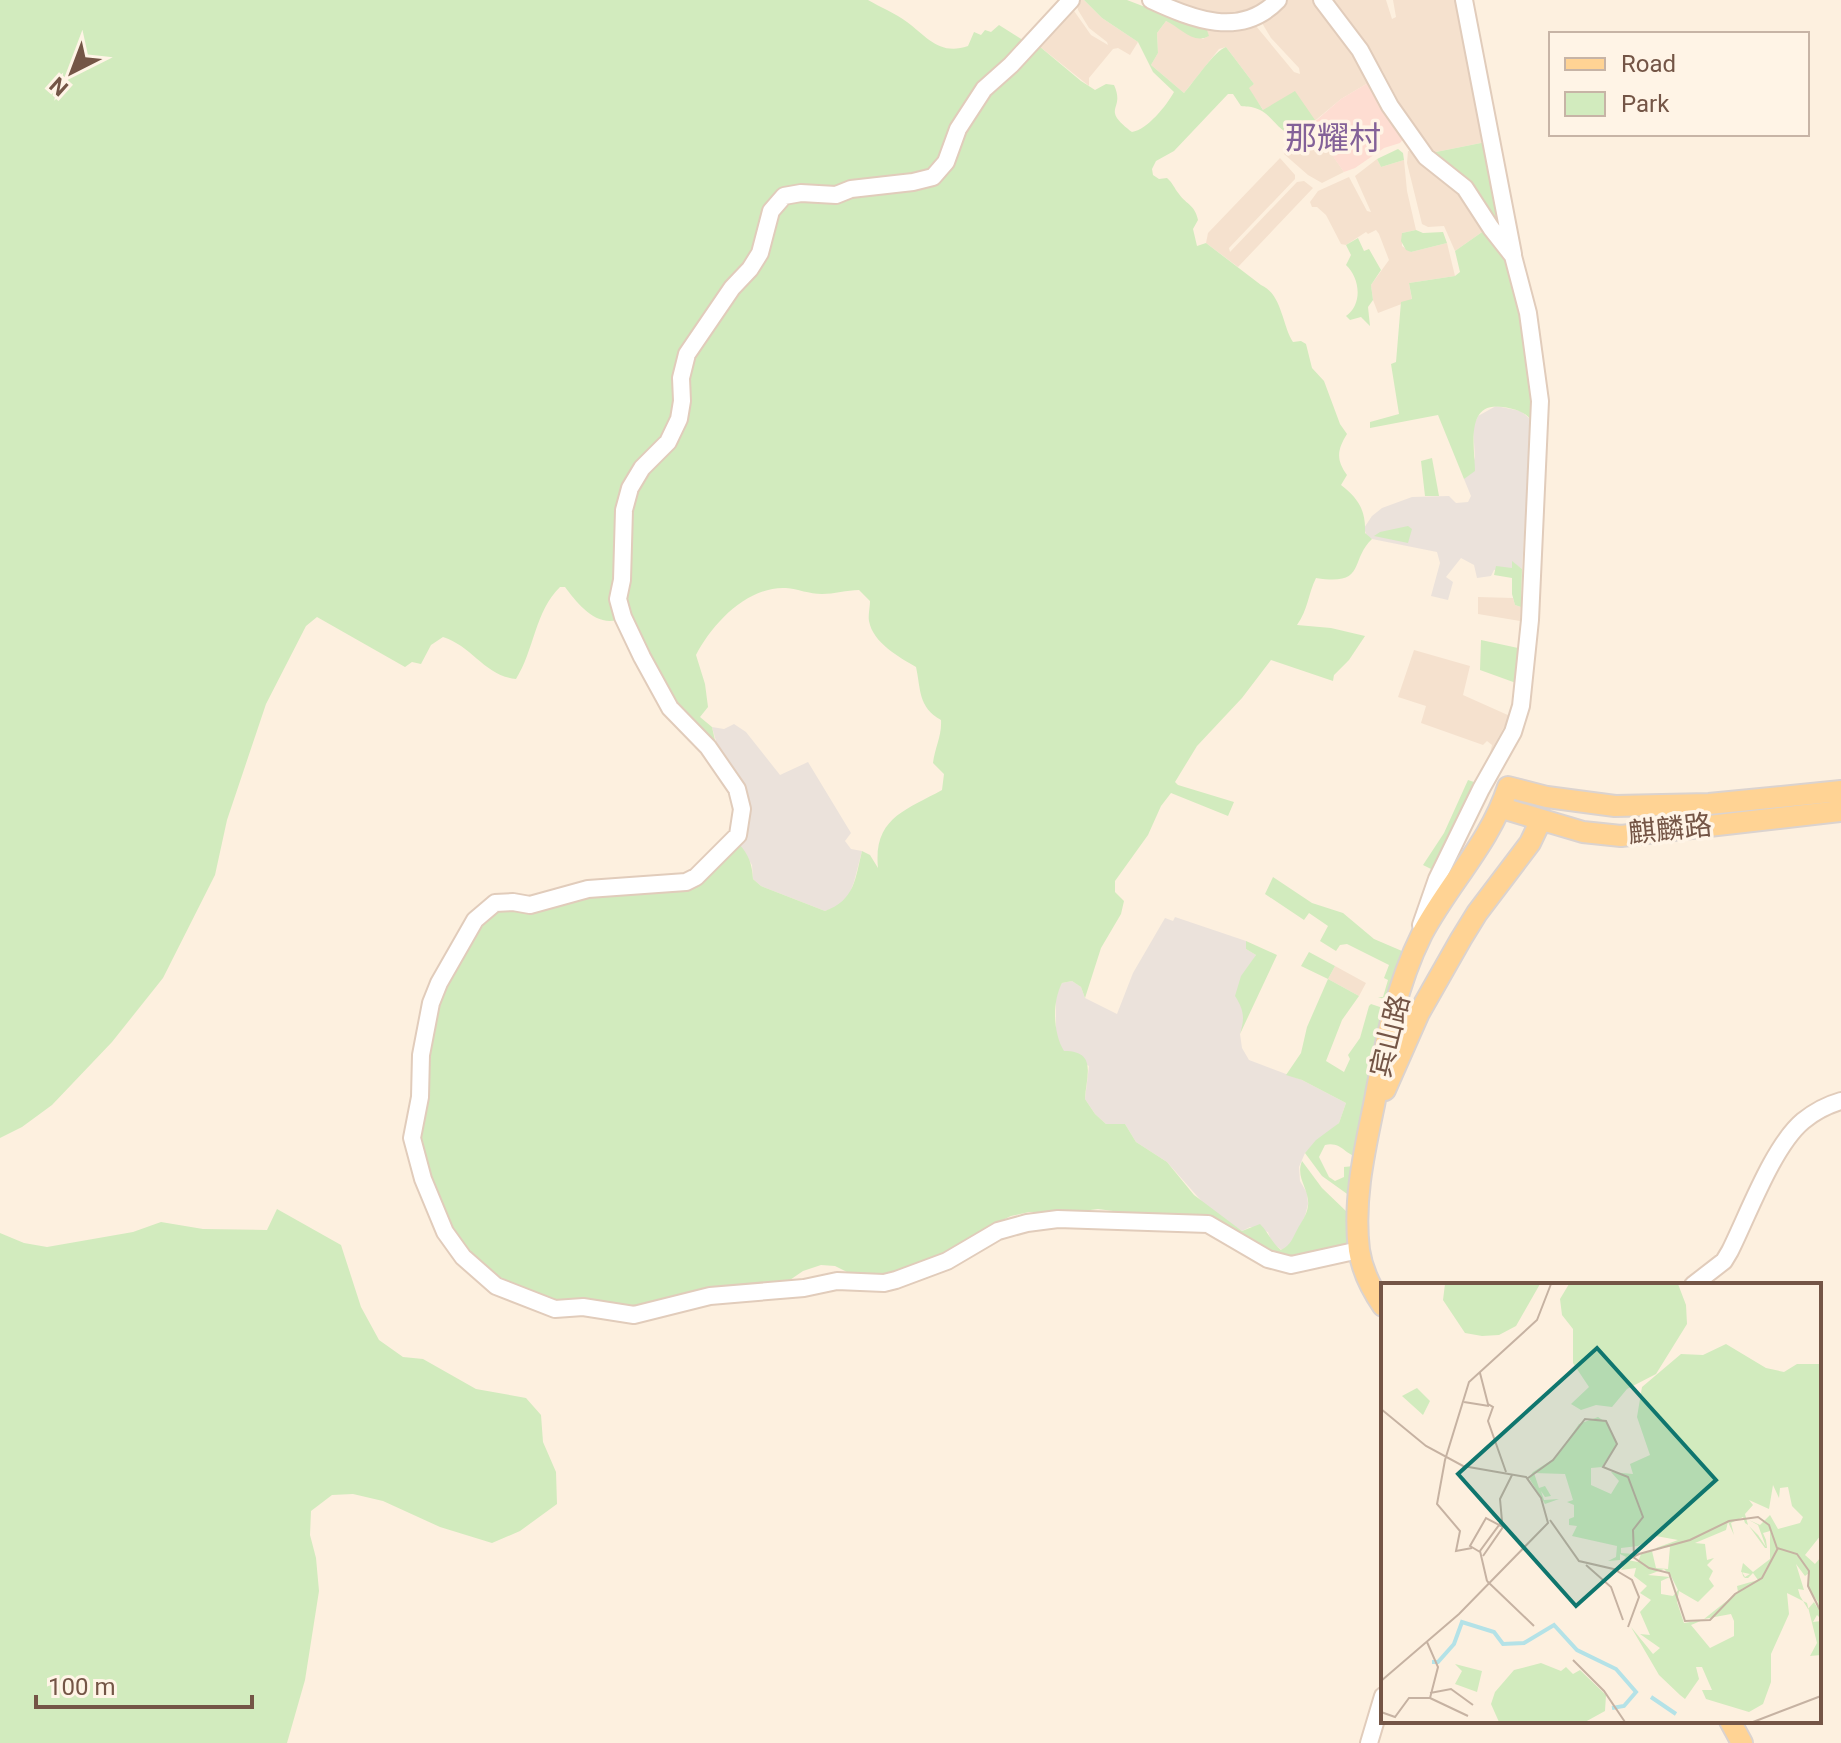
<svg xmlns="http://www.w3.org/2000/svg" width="1841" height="1743" font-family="Roboto,'Noto Sans SC',sans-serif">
<rect width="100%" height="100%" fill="#fdf0df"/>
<path fill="#f5e1ce" d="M1076,0H1084L1102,18L1138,42L1130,55L1118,48L1113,49L1089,78V86L1039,46L1072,8L1091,35L1108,45L1107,42L1089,28L1078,10Z
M1175,0H1271L1261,9L1227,18L1172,4Z
M1286,0H1314L1373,80L1341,99L1311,124L1344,172L1322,183L1308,175L1284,154L1315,120L1264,111L1248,88L1254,84L1226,47L1219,49L1184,93L1151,65L1158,53L1157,33L1166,21L1203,39L1208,36L1206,27L1250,23L1256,26L1294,72L1300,74L1299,68L1271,38L1262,23L1261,20Z
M1329,0H1386L1392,19L1396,17L1393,0H1458L1486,142L1431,153L1418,138L1382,70Z
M1408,151L1416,152L1462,190L1485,230L1455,251L1444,226L1428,227L1422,224L1407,163Z
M1280,158L1295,175V179L1229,248L1230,252L1297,182L1304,181L1313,188L1238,267L1206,243L1208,233Z
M1377,159L1381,167L1404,160L1407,191L1416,230L1402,233V246L1411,252L1447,243L1455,276L1409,283L1412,300L1378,313L1373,300L1371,285L1389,260L1379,234L1376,230L1368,234L1366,232L1346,245L1341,244L1326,215L1317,207H1312L1310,202L1318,191L1349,177L1367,211L1371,212L1355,176Z
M1478,597L1513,598L1515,605L1521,607L1520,621L1478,614Z
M1414,650L1470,666L1463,695L1510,716L1490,753L1492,745L1487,741L1483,745L1421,723L1426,706L1398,697Z
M1335,966L1366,983L1359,996L1328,979Z"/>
<path fill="#feddd2" d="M1373,80L1404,138L1400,143L1384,148L1355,168L1344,172L1311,125L1341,99Z"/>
<path fill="#ebe2db" d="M1496,406L1521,411L1531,420L1522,569L1512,562V568L1494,570L1491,576L1477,578L1474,565L1461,558L1446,577L1453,582L1448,600L1431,596L1440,563L1437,552L1372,539L1367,537L1364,528L1372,516L1382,508L1412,497L1449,496L1456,503L1468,502L1471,496L1464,479L1470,472L1475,457L1473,427L1478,416Z
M734,724L746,732L780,775L808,762L851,833L845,841L851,849L862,851L854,882L849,895L840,906L825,911L761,886L753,879L752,865L739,844L743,837L712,727L724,729Z
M1175,917L1246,941V949L1256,955L1250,966L1242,1007L1245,1020L1240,1034L1242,1048L1249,1060L1302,1080L1346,1103L1339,1123L1305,1153L1299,1167L1300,1181L1307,1193L1308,1204L1305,1216L1290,1245L1282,1250L1272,1243L1268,1232L1250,1227L1242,1231L1205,1205L1167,1162L1136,1142L1125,1124H1106L1095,1114L1085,1099L1089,1066L1063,1051L1056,1038V994L1062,983L1072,981L1081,987L1085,998L1117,1014L1133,973L1165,918L1173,921Z"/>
<path fill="#d2ebbe" d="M0,0H868C880,7 895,13 907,22C927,37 940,56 968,46L974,32L981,35L985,30L991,32L999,25L1026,42L932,174L783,194L758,251L685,351L677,416L628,487L617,620C595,626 577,603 565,587H560C535,611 534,651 516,679C485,676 472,646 443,637L431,645L421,664L412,662L405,667L317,617L306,626L266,704L227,820L215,875L163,978L112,1042L52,1105L22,1127L0,1138Z
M1084,0H1127L1192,25L1206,27L1209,36C1193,45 1180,27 1166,21L1157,33L1158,53L1151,65L1184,93C1194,82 1215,50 1226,47L1254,84L1249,88L1263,110L1295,91L1315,120L1296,135C1277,134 1273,113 1255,108C1250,106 1246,107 1241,106L1233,94H1228L1174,151L1156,161L1152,169L1153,175L1159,179L1167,178C1173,183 1174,188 1179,194C1187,205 1195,205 1198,220L1193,229L1197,246L1206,243L1261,285C1282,294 1282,325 1293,342L1301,341L1306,344L1312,368L1324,381L1340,424L1347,434C1337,450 1336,460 1347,475L1341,485C1359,499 1366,511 1365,533L1372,539C1349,561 1367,586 1316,578C1308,594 1308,610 1297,625L1331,628L1365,636L1349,660L1334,675L1333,681L1271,660L1242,698L1197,746L1175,782L1178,785L1234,802L1228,816L1171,793L1161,806L1148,835L1115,881V892L1124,901L1121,914L1101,948L1085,998L1081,987L1072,981L1062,983C1052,1002 1053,1033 1064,1051C1098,1051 1086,1076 1085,1099L1095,1114L1106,1124H1125L1136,1142L1167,1162L1194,1195L1242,1231L1260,1224C1269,1233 1271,1242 1281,1250C1291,1245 1292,1239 1297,1230C1301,1222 1307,1215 1308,1206C1310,1189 1295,1178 1302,1161L1322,1188L1348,1213L1351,1242L1346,1245L1283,1260L1232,1232L1158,1217L1098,1209L1067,1213L1029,1212L1011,1216L992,1225L958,1249L893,1278L855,1276L835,1266L821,1265L803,1271L787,1282L632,1310L593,1300L558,1301L500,1281L449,1234L415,1142L425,1049L451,965L488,912L563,899L676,888L739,844C749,855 752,864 753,879L761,886L825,911C855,900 855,879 862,851L870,855L878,868C873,818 906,810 942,790L944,774L933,763C935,747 942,736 941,720C918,707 921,690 916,667C899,657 873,643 869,621C868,615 870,607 870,601L859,590C847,590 834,594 822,594C809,594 798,589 786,588C747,586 712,624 696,655L705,684L708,707L700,717L712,727L716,745L673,708L621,600L633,490L670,444L690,356L768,234L786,199L935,180L971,112L1039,46L1081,81L1095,90L1106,84L1114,85C1126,111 1099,107 1132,132C1147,130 1167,105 1174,92L1153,72L1138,42L1102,18Z
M1486,142V165L1502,223L1501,229L1431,153Z
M1398,149L1403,153L1404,160L1381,167L1377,159Z
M1416,230L1423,233L1443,232L1447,243L1411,252L1406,250L1401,241L1402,233Z
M1485,230C1494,244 1505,258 1510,274C1526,321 1536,398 1530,448L1531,420C1524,411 1515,409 1503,407C1464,401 1475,448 1475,471L1464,479L1438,415L1370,428V422L1399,414L1391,364L1396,362L1401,302L1412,299L1409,283L1455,276L1460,272L1455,251Z
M1358,238L1364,251L1369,249L1381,270L1371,285L1373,300L1368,307L1370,326L1361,317L1350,320L1346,316C1363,304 1360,278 1346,265L1351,255L1346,245Z
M1432,458L1439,496H1425L1421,461Z
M1408,526L1412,529L1408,543L1374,536L1380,532Z
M1512,561L1522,569L1521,607L1515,605L1512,594V578L1494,575L1496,566L1512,568Z
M1481,640L1518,648L1516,683L1480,670Z
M1468,780L1474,782L1433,870L1423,865L1444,833Z
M1273,877L1312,903L1343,913L1374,939L1402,951L1387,1000L1378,997H1383L1388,980L1384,978L1389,965L1347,944L1340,945L1336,951L1320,941L1328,926L1309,913L1304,920L1265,894Z
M1246,941L1277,955L1240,1034C1245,1018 1244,1010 1235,996L1241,976L1256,955L1246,949Z
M1309,952L1335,966L1328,979L1359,996L1342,1020L1326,1061L1344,1072L1350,1059L1348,1055L1360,1038L1369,1006L1371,1004L1386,1009L1359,1157C1345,1156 1342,1141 1325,1145L1319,1157L1329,1177L1335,1181L1344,1177V1167L1354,1166L1350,1196L1322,1176L1305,1153L1316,1140L1339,1123L1346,1103L1302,1080L1286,1075L1301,1053L1307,1027L1328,979L1301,966Z
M277,1209L341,1245L361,1307L379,1340L403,1357L423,1359L476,1389L526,1398L541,1415L543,1442L556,1472L557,1504L520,1531L492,1543L440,1527L383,1501L353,1494L332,1495L311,1511L310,1535L316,1558L319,1591L305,1680L287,1743H0V1233L24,1243L47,1247L133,1232L161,1222L203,1229L267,1230Z"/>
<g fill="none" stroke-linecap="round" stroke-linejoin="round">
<g stroke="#e1ccbb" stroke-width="20">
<path id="minor" d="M1071,0L1011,65L984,89L958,129L946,162L933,177L913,182L851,189L836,195L801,193L784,196L771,211L760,253L750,269L732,288L687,354L681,378L682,401L679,419L668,442L642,468L630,488L624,510L622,580L618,599L623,617L642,657L670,708L708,747L737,789L742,809L738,835L696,877L686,882L588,889L530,905L513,902L495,903L475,920L439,983L431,1003L421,1055L420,1097L412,1138L423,1179L445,1232L463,1257L496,1286L555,1309L583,1307L634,1315L710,1296L804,1288L837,1281L884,1283L896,1280L947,1261L998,1231L1027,1223L1058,1219L1208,1224L1268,1259L1291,1265L1359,1250
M1151,0C1192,19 1241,39 1278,0
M1322,0L1360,50L1390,106L1426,157L1465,188L1491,228L1513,256L1528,313L1540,401L1530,620L1521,706L1513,732L1481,789L1437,879L1421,925
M1464,0L1513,254
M1693,1285L1724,1261L1730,1251C1748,1215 1773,1146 1803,1121C1814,1112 1827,1105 1841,1101
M1369,1743L1383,1696"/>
</g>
<g stroke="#dbd3cf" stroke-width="24">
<path id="major" d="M1502,808L1583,832L1621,836L1841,811
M1385,1090L1419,1013L1461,939L1477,913L1530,843L1540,822
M1383,1306C1372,1290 1362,1270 1359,1250C1353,1201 1364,1153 1374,1105C1385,1046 1395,988 1422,934C1449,883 1490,843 1508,787L1547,797L1615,806L1709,804L1841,791
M1730,1721L1742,1743"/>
</g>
<use href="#minor" stroke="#fff" stroke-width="16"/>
<use href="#major" stroke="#ffd394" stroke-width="20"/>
</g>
<g text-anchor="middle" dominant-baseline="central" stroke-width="7" stroke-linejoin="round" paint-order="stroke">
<g font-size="28" fill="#745546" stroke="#fff4e6">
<text transform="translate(1670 829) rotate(-6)">麒麟路</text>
<text transform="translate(1390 1036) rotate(-76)">宾山路</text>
</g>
<g font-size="32" fill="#836198" stroke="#fff4e6">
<text x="1333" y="138">那耀村</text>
</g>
</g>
<g transform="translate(1381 1283)">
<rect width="440" height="440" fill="#fdf0df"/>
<path d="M64,1H159L135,43L118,52L101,53L84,50L62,17ZM188,1H297L305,22L306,41L275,91L246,106L231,124L215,122L200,127L190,121L208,104L192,80V46L181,32L179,16ZM345,61L385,85L403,89L416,81H440V252L424,272L434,281L440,274V336L436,332L432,339L440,338V372L429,373L436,360L426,320L406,310L408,331L390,371V399L382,421L368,429L325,416L321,407H331L321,384H315L318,396L304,416L299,412L278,392L250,344L272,371L279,365L259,351L269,352L259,329L270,317L259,310L266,303L253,293L255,285L240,287L246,277L257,279L260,271L271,268L275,285L287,286L289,264L275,265L297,257L275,253L257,263L240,265V270L253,271L251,273L242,277L245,274L239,271V277L227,278L235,274L236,263L191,253L196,243L188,242V236L193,234V222L186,219L192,217L184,191L153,190L158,205L164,203L170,213L164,214L160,208L163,217L178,216L164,221L148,195L152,189L174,175L198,141L217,134L226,140L236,161L221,184L210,185V202L230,211L238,198L230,189L252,191L249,181L269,172L256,134L261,104L300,71L322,72ZM392,202L398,215L399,205L407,204L411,223L422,234L419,240L397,246L389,232L379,242L368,237L377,242L385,264L377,252L368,243L384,265H386L385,257L382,250L389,248V276L372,289L362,280L360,289L369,291L364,294L361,289L362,293L364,295H367L372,290L377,297L356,303L357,309L323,336L350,331L353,338V353L329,365L310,342L322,337L303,340L296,319L298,308L317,319L333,303L328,296L332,288L326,282L333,275L326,277L324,261L314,260L345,247L347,239L353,252L350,240L362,234L364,240L367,242L364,231L372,222L368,217L388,226ZM415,281L424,293L428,290L427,305L437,319L436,324L433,319L427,326L419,313L417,306L423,307ZM283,286L290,293L297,307L292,313L280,311V298L289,294L267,292ZM36,105L49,118L42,132L21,113ZM160,380L180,388L185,384L192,391L199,387L225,412L224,428L204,439H118L110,421L114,409L133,387ZM74,381L101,388L96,409L74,401L81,388Z" fill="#d2ebbe" fill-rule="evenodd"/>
<path fill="none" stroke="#b4e2e7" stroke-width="4" d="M51,379H57L73,361L81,339L113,349L122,361L143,360L173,342L196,367L235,386L255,409L243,423L231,425M270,414L295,431"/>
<path fill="none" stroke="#c6b2a2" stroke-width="2" d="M99,90L107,121L112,124L107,138L125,189M83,119L108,123M0,126L45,163L82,183L145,194L160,215L167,240L78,331L0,398M147,195L172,177L204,136L225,138L236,161L222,184L247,194L262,234L252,247L253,273M169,237L198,278L237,287L241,279L258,271L309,257L348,238L377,234L388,242L396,265L416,271L428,288L427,303L440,329M91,265L75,268L79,248L56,221L64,177L88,99L156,37L170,1M99,269L89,263L105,235L122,244L102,273M252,274L268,285L288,290L304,338L329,337L354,311L381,295L397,265M205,282L230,304L242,337M236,288L251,297L258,314L247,344M106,298L99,268L121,238L119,216L131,192M106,298L153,343M192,377L223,408L244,439M49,410L70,406L92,422M49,415L87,433M0,429L14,434L28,415H49L57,384L46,359M372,439L440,413"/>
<path fill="#0f766e" fill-opacity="0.15" stroke="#0f766e" stroke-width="4" d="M216,65L335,197L195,323L77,191Z"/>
<rect width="440" height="440" fill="none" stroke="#745546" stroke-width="4"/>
</g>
<rect x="1549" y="32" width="260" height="104" fill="#fff4e6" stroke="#c7b4a6" stroke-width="2"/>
<rect x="1565" y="58" width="40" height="12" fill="#ffd394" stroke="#c7b4a6" stroke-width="2"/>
<text x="1621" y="72" font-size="24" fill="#745546">Road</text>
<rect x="1565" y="92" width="40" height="24" fill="#d2ebbe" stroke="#c7b4a6" stroke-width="2"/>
<text x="1621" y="112" font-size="24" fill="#745546">Park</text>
<g transform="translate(72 72) rotate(222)" stroke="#fff4e6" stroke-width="6" paint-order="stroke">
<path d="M0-6L14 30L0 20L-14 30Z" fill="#745546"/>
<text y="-12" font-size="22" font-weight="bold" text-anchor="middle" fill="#745546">N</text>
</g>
<path d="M36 1695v12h216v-12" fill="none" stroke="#745546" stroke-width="4"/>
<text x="48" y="1695" font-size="24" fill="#745546" stroke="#fff4e6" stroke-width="6" paint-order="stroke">100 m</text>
</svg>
